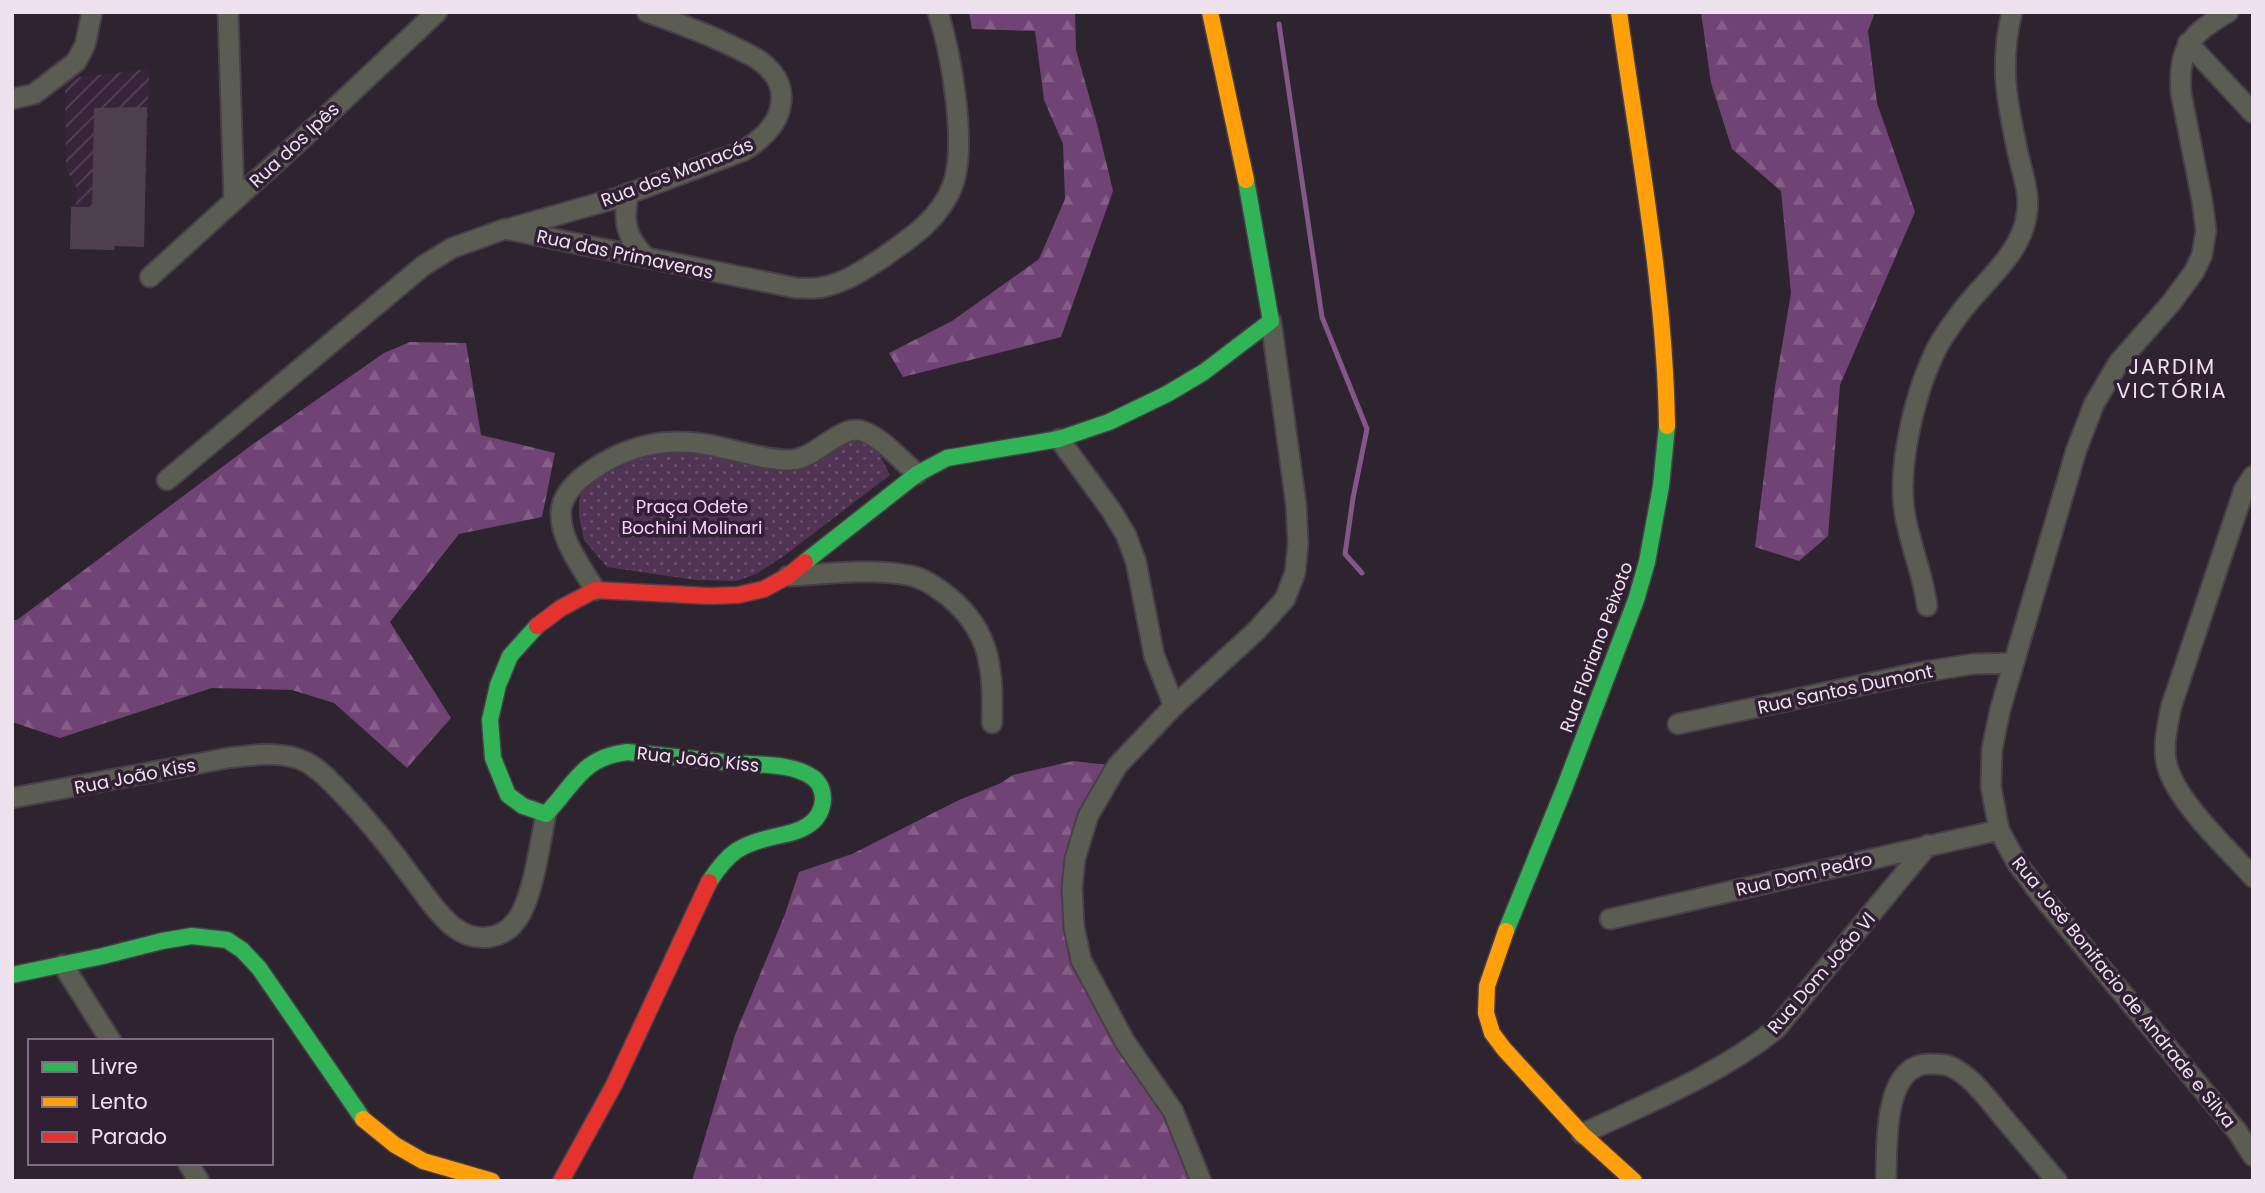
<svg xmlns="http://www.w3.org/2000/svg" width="2265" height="1193" font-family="Poppins,sans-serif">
<defs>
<pattern id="industrial-furrows" width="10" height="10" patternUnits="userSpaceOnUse" patternTransform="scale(1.75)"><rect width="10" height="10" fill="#38243a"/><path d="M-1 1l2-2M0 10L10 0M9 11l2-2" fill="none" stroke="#554457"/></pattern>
<pattern id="forest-firs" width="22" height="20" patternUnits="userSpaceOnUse" patternTransform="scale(1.75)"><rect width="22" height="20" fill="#6f4373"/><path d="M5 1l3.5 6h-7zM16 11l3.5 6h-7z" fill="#845e87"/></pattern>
<pattern id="park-dots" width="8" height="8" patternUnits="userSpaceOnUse" patternTransform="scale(1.75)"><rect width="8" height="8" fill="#513354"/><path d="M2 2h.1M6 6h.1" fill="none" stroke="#6a506d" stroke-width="1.8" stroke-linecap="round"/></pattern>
</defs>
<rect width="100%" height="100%" fill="#2e242f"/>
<path fill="url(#industrial-furrows)" d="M149,69L144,247L115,246L114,250L70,249L71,207L76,206L77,188L66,169L65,79Z"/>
<path fill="url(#forest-firs)" d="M969,12H1075L1076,50L1097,124L1113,191L1061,337L903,377L889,353L952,321L1039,259L1065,199L1063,144L1044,100L1035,31L972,29Z
M1701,12H1875L1868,31L1877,103L1915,212L1840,385L1828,536L1799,561L1755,547L1775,387L1791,293L1781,191L1732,149L1711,83Z
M410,342L466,343L481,435L555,453L542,517L459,534L390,622L451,718L407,768L334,703L292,690L212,688L60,738L12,722V620H17L253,444L384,353Z
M1073,761L1117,766L1088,816L1074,927L1201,1181H692L735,1035L785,914L799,872L852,854L959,800L1001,783L1013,775Z"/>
<path fill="url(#park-dots)" d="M864,439L873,442L890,475L784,556L756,574L736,581L695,580L607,567L584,540L579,517V500L584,487L597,478L635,460L663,453H692L778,470L796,468L841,442Z"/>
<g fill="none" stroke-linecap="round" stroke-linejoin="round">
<path stroke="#845689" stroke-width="5" d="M1279,24L1322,317L1367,429L1353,498L1345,554L1362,573"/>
</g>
<path fill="#4d3f4e" d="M147,107L144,247L115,246L114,250L70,249L71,207H92L94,108Z"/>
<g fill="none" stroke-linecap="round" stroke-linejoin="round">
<g stroke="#483f49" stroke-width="23">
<path id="street" d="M228,12L234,200
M2228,12C2190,35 2178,47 2181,93L2202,200L2206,230L2202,255L2194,272L2171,303L2119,362L2094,404L2076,451L2000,710L1992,749L1991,787L1999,830L2017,863L2044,899L2237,1131L2253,1156
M2188,43L2253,113
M12,99L34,94L76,62L85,45L92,12
M629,193C622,219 626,239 646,257
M511,228L617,198L743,151C761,140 779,125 781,103C783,87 777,76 765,65C759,59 750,55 742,51C711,35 680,24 647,12
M150,277L302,139L437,12
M1059,439L1111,510L1126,535L1136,562L1154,655L1174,706
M2253,476L2244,490L2171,707C2168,724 2163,743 2166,761C2173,799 2227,848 2253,877
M167,480L423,266L452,248L505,229L796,288C805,288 815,289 823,287C845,283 867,268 885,256C911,238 940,218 952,187C968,147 951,53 938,12
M788,576C827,574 868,568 907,575C923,577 936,587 949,597C992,632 993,672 992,723
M595,590C582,567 560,540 561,513C561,482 611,456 637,448C656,442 677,441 696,443C727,446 758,460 790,460C815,460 840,424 862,431C880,436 902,461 917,474
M1927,606C1923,572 1908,541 1904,508C1898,462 1916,389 1937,348C1943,336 1953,323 1961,312C1984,281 2023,253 2027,212C2030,193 2022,172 2018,154C2007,102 1999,65 2012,12
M1678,724L1922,672L1973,664L2013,663
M12,798L228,758C252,755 283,750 306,762C320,769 331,782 342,793C367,819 389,846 410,875C424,893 437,914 455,928C474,942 501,941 516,921C533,900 540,842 546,814
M1610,919L1999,830
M63,965L111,1041
M1582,1134C1647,1103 1719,1075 1776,1029L1928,845
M188,1163L199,1181
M1201,1181L1173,1111L1125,1042L1081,960L1074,927L1072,888L1075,859L1088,816L1117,766L1174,706L1256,631L1285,599L1295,573L1298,544L1296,504L1271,321
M1886,1181C1887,1148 1882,1062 1931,1064C1940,1064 1949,1064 1957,1070C1975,1081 1988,1099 2001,1115C2020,1137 2038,1159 2057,1181"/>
</g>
<g stroke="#483f49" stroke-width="19">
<path id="fast" d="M805,562L917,474L947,458L1059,439L1109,422L1167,394L1204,372L1271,321L1246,180
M537,626L510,656L498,685L490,720L493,758L508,795L523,806L546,814C575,784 581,758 627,752C663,756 698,759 734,763C758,765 791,763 812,777C821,783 823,791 823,800C822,812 817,820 807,826C798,832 787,834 777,836C741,844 729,851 709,882
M1506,931L1564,789L1636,600L1647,562L1661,486L1667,426
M12,975L103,956L162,941L192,936L227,940L242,950L259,968L363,1119"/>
</g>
<g stroke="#483f49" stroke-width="19">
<path id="slow" d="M1210,12L1246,180
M1619,12C1638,149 1665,287 1667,426
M1506,931L1487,986L1486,1013L1492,1033L1504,1049L1582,1134L1634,1181
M363,1119L395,1145L423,1161L492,1181"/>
</g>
<g stroke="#483f49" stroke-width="19">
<path id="jam" d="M537,626L561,608L595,590L709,596L738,595L764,589L788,576L805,562
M561,1181L614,1085L709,882"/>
</g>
<use href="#street" stroke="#5c5d52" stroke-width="19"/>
<use href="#fast" stroke="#30b455" stroke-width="16"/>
<use href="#slow" stroke="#ff9f0a" stroke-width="16"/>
<use href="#jam" stroke="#e5322d" stroke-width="16"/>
</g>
<g text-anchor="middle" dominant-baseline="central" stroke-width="7" stroke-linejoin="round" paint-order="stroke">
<g font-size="18" fill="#ede2ee" stroke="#312033">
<text transform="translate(294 145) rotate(-43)">Rua dos Ipês</text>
<text transform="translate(677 172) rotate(-21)">Rua dos Manacás</text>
<text transform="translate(625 254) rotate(12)">Rua das Primaveras</text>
<text transform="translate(1596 647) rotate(-70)">Rua Floriano Peixoto</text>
<text transform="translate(1845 689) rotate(-12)">Rua Santos Dumont</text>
<text transform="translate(698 759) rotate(6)">Rua João Kiss</text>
<text transform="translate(135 776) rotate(-11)">Rua João Kiss</text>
<text transform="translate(1804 874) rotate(-13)">Rua Dom Pedro</text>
<text transform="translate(1821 973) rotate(-49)">Rua Dom João Vl</text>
<text transform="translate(2124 992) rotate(51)">Rua José Bonifacio de Andrade e Silva</text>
</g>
<g font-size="18" fill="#fbcfff" stroke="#312033">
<text x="692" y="506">Praça Odete<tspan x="692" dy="21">Bochini Molinari</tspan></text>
</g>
<g font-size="21" letter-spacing="2" fill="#ede2ee" stroke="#312033">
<text x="2172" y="366">JARDIM<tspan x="2172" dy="24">VICTÓRIA</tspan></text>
</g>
</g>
<rect width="2265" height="1193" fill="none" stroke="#ede2ee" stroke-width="28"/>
<rect x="28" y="1039" width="245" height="126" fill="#312033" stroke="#7c6e7e" stroke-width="2"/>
<rect x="42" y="1062" width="35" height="10" fill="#30b455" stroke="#7c6e7e" stroke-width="2"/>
<text x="91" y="1074" font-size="21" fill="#ede2ee">Livre</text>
<rect x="42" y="1097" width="35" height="10" fill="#ff9f0a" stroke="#7c6e7e" stroke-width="2"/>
<text x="91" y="1109" font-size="21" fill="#ede2ee">Lento</text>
<rect x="42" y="1132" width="35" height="10" fill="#e5322d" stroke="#7c6e7e" stroke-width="2"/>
<text x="91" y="1144" font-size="21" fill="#ede2ee">Parado</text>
</svg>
